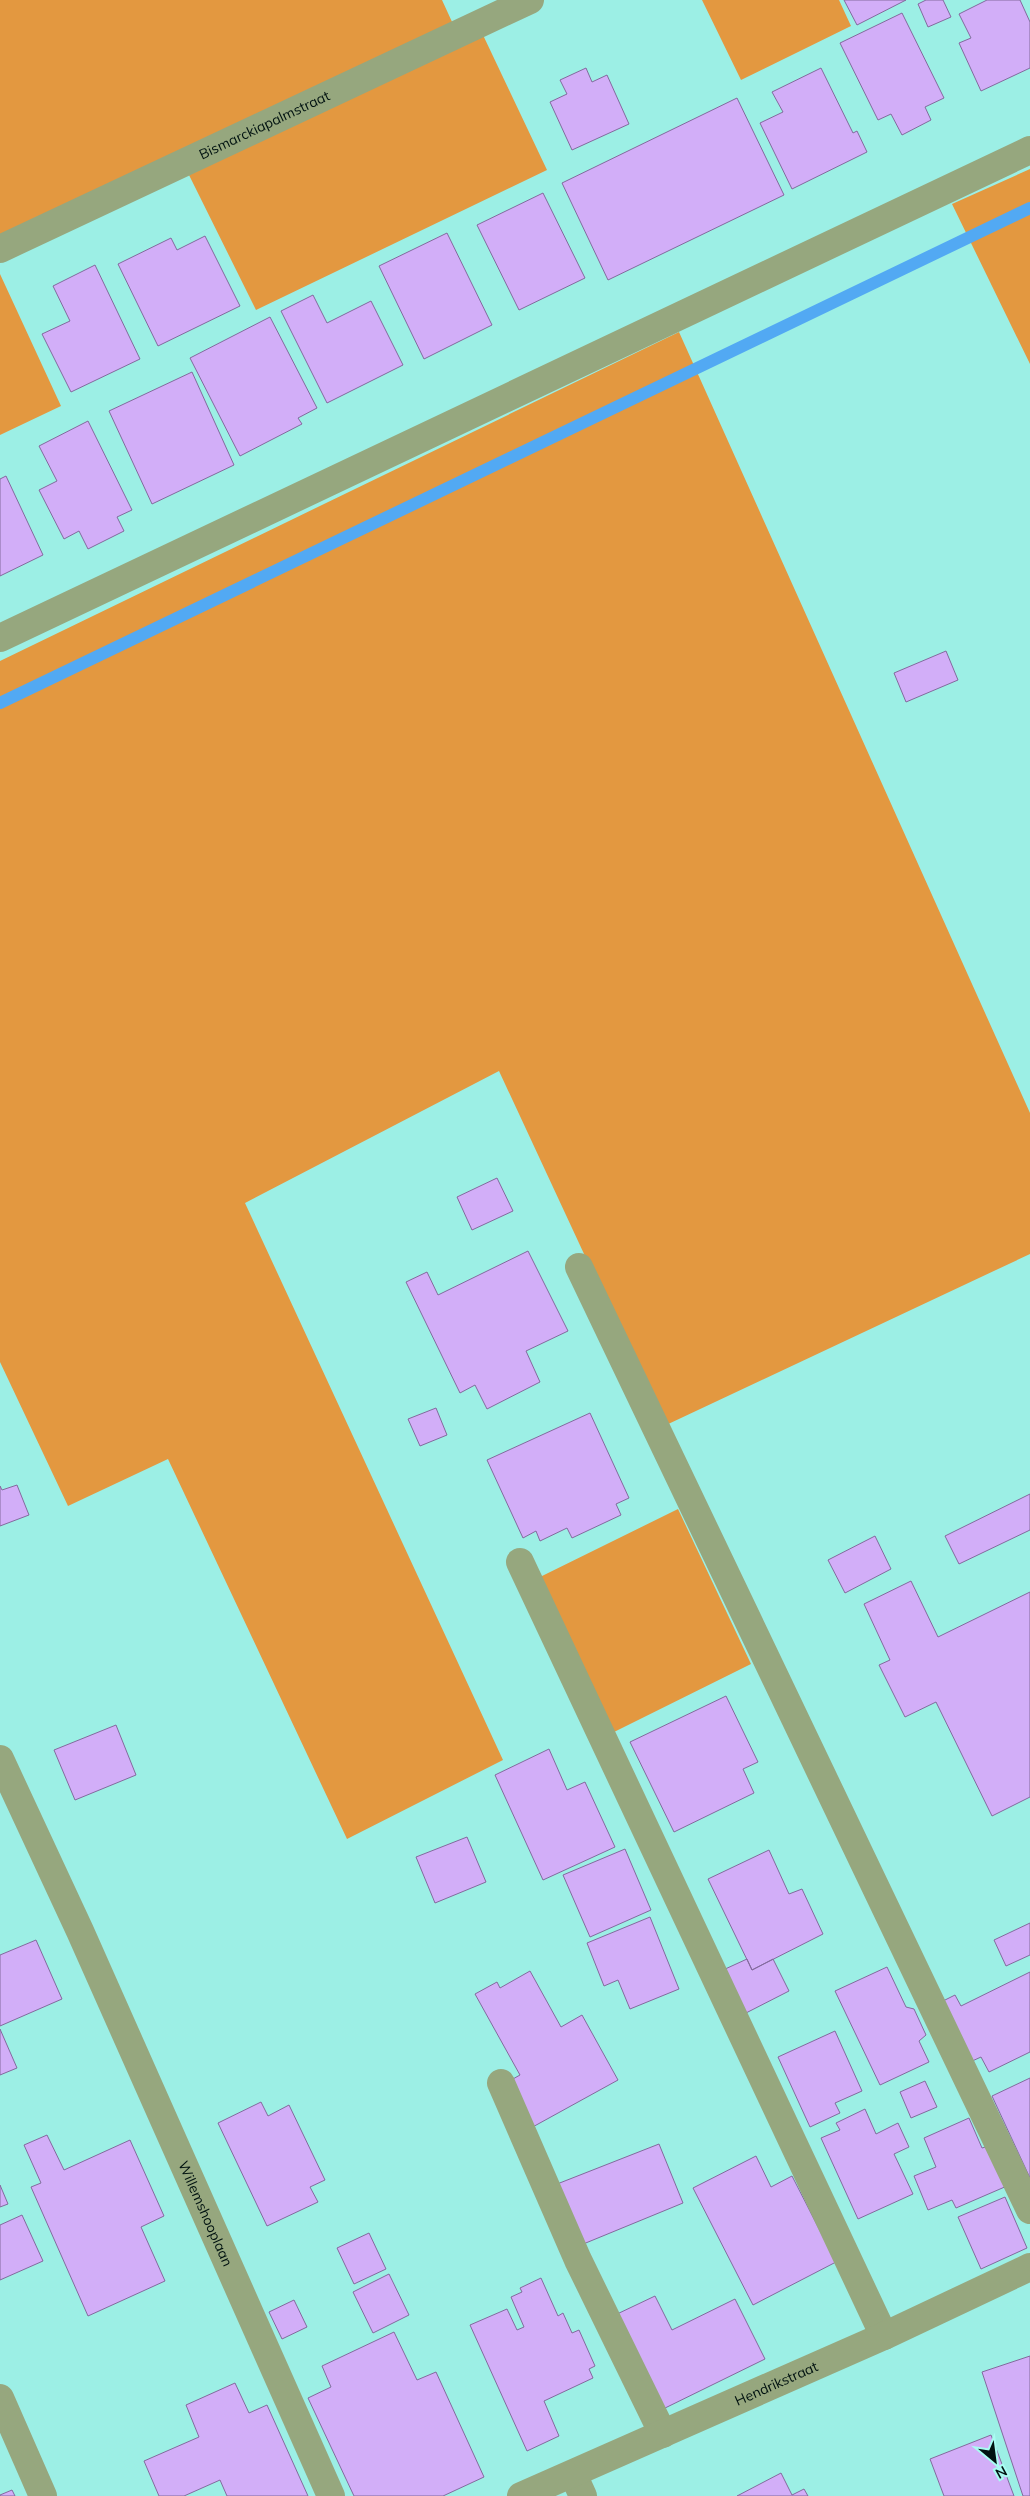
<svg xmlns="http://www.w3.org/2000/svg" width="1030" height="2496" font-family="Mulish,sans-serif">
<rect width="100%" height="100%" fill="#9cefe5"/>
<path fill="#e39840" d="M0,0H442L453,24L0,238Z
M702,0H839L851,26L741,80Z
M483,35L547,170L256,310L189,175Z
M1030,169V364L952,204Z
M0,274L61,406L0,435Z
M679,332L1030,1113V1254L664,1426L499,1071L245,1203L503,1760L347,1839L168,1459L68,1506L0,1362V661Z
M678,1509L751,1664L612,1733L540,1577Z"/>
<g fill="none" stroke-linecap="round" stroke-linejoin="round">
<path stroke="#52a9f3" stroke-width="12" d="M0,703L1030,208"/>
</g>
<path fill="#d2aef8" stroke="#836a9d" d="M844,0H906L857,25Z
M926,0H943L951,17L928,27L918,4Z
M987,0H1020L1030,22V68L981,91L959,43L971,38L959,14Z
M902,13L944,98L925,107L931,120L902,135L891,114L878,120L840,43Z
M586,68L592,82L607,75L629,124L572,150L550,102L567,94L560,80Z
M821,68L853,133L857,131L867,152L792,189L760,123L783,112L772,92Z
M737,98L784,195L608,280L562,183Z
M543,193L585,278L519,310L477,225Z
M447,233L492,325L424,359L379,266Z
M205,236L240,306L158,346L118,264L171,238L177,250Z
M95,265L140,359L71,392L42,334L70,321L53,286Z
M313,295L327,323L371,301L403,365L327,403L281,311Z
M270,317L317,408L298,418L302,424L240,456L190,358Z
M192,372L234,465L152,504L109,411Z
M88,421L132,510L117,517L124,531L88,549L79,531L64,539L39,490L57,481L39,446Z
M6,476L43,555L0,576V479Z
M946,651L958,680L906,702L894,673Z
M497,1178L513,1211L472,1230L457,1197Z
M528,1251L568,1331L526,1351L540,1382L487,1409L475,1385L460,1393L406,1282L427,1272L438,1295Z
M436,1408L447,1435L420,1446L408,1419Z
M590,1413L629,1498L616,1504L621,1515L572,1538L567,1528L540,1541L536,1531L523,1538L487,1460Z
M17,1485L29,1515L0,1526V1486L2,1490Z
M1030,1494V1530L959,1564L945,1536Z
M875,1536L891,1569L845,1593L828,1560Z
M911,1581L938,1637L1030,1592V1797L992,1816L936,1702L905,1717L879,1665L890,1660L864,1604Z
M726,1696L758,1762L743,1769L754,1793L674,1832L630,1742Z
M116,1725L136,1775L75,1800L54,1750Z
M549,1749L567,1790L585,1782L615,1847L543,1880L495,1775Z
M467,1837L486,1882L435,1903L416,1857Z
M625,1849L651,1910L590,1937L563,1875Z
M769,1850L789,1894L802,1889L823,1934L752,1970L708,1879Z
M650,1917L679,1989L630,2009L618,1980L604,1986L587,1943Z
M1030,1923V1955L1006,1966L994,1940Z
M36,1940L62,1999L0,2026V1955Z
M747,1959L752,1970L773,1959L789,1991L744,2014L723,1970Z
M887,1967L906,2007L914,2009L926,2035L919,2041L929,2062L880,2085L835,1991Z
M530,1971L561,2027L582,2015L618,2080L529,2129L504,2084L520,2075L475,1994L497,1982L500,1988Z
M1030,1972V2052L989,2072L981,2057L970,2062L941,2002L955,1995L961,2006Z
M0,2029L17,2068L0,2075Z
M835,2031L862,2091L835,2103L840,2113L810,2127L778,2057Z
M1030,2078V2178L992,2096Z
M925,2081L937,2107L911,2118L900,2092Z
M261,2102L268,2116L289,2105L325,2180L310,2187L318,2202L267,2226L218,2123Z
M865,2109L876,2134L898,2123L909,2147L894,2154L913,2194L858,2219L821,2138L840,2130L836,2123Z
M969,2118L982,2148L989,2146L1007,2186L956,2208L952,2200L928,2210L914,2176L936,2167L924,2138Z
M47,2135L64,2170L130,2140L164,2216L141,2227L165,2281L88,2316L31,2187L41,2183L24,2145Z
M659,2144L683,2203L576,2247L552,2186Z
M756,2156L771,2187L792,2176L836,2262L753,2305L693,2188Z
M0,2185L8,2204L0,2207Z
M1005,2197L1027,2248L981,2269L958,2217Z
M22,2215L43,2261L0,2280V2225Z
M369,2233L386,2269L354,2284L337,2248Z
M389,2274L409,2315L373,2333L353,2292Z
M541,2278L558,2316L563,2313L572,2333L579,2330L595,2366L589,2369L593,2378L544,2401L559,2436L527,2451L470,2325L507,2309L517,2330L524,2327L511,2297L522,2292L520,2288Z
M655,2296L672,2330L735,2299L765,2359L661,2410L615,2315Z
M294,2300L307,2327L282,2339L269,2312Z
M394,2332L417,2380L436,2372L484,2477L443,2496H354L308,2398L331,2387L322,2366Z
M1030,2356V2496H1023L982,2372Z
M235,2383L249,2413L267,2405L308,2496H227L220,2480L184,2496H159L144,2461L199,2437L186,2405Z
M991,2435L1014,2496H944L930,2459Z
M781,2473L792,2495L804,2489L808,2496H737Z
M12,2490L15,2496H0V2495Z"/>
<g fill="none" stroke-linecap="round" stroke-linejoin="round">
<g stroke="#96a77e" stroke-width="28">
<path id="s1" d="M0,249L530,0"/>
<path d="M0,638L1030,150"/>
<path d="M579,1267L1030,2210"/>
<path d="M520,1562L884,2336"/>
<path id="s2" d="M0,1759L80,1931L331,2496"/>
<path d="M501,2083L578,2260L663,2434"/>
<path d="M0,2398L43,2496"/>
<path d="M573,2474L583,2496"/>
<path id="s3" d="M521,2496L884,2336L1030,2267"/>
</g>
</g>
<g text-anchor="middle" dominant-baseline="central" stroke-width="4" stroke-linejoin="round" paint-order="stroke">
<g font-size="14" fill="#001210" stroke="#a9fcf2">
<text stroke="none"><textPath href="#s1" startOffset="292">Bismarckiapalmstraat</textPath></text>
<text stroke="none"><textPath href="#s2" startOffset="499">Willemshooplaan</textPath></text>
<text stroke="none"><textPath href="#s3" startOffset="279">Hendrikstraat</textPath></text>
</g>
</g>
<g transform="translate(995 2461) rotate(151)" stroke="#a9fcf2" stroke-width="4" paint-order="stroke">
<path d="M0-4L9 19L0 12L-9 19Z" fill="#001210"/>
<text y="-8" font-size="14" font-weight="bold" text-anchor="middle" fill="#001210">N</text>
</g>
</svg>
